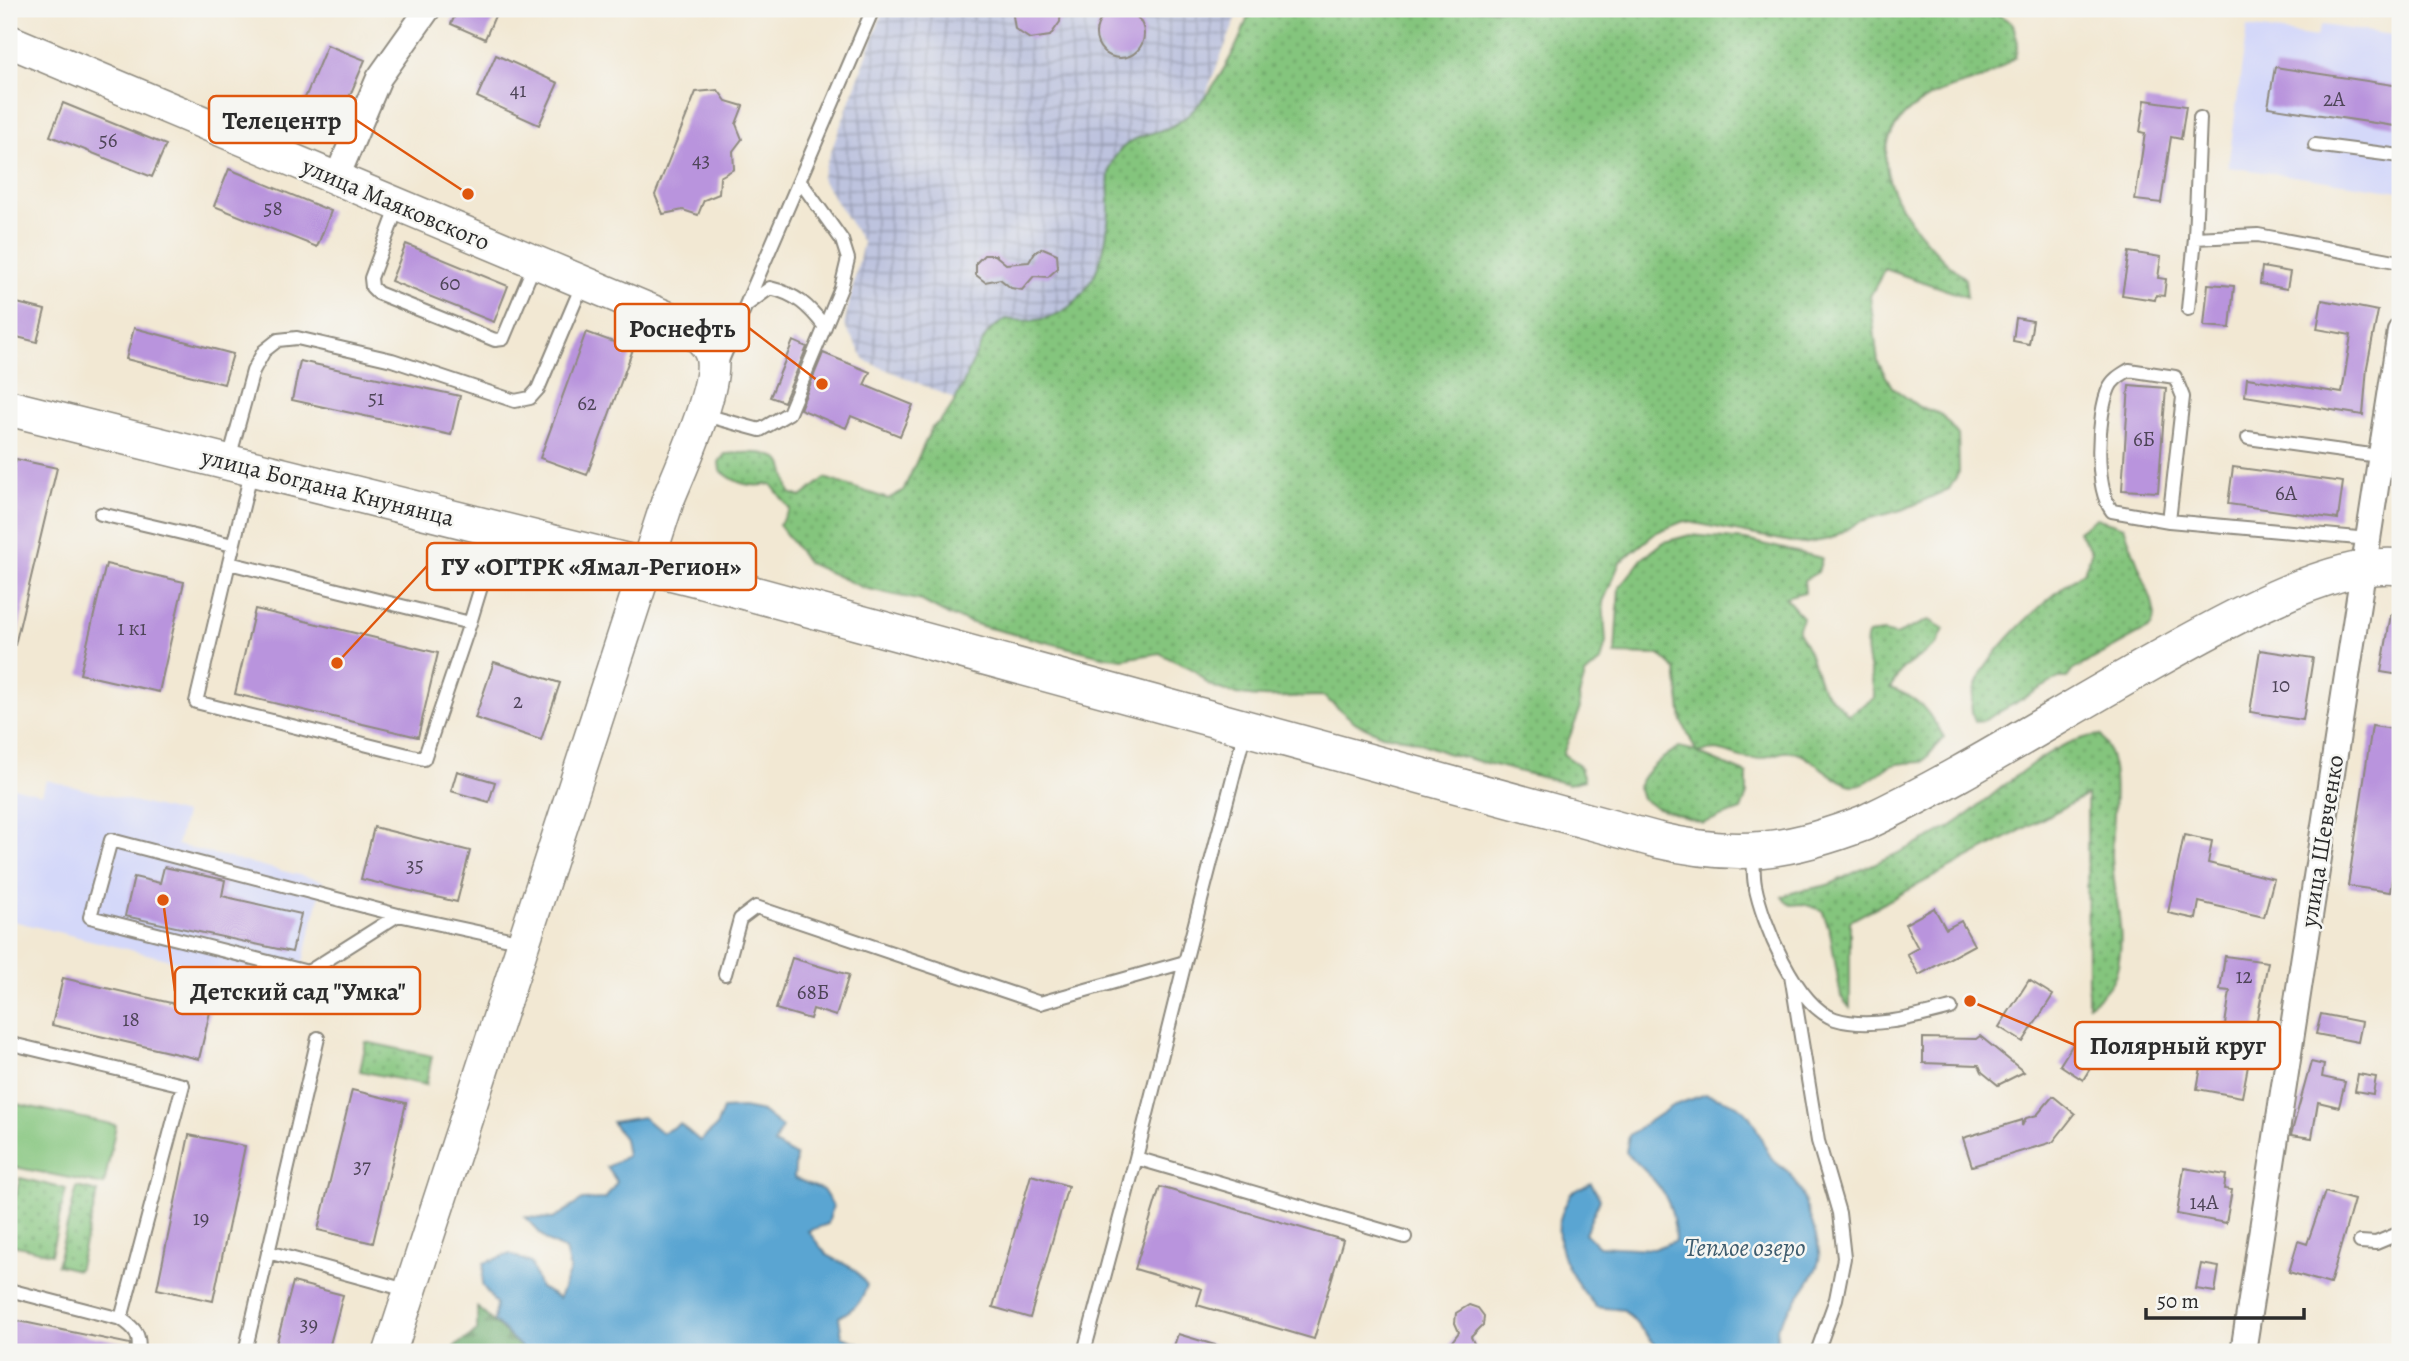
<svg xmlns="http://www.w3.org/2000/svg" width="2409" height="1361" font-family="Alegreya,serif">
<defs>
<pattern id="industrial-grid" width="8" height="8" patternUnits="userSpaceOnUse" patternTransform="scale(1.75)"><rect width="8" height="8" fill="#bdc3de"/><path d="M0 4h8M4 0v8" fill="none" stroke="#9a9fb4"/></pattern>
<pattern id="grass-dots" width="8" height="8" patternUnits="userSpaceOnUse" patternTransform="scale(1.75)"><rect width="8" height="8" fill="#84c57d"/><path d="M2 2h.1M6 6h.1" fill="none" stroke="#6ca067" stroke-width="1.8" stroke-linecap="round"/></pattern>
<pattern id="forest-firs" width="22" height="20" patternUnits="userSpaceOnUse" patternTransform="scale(1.75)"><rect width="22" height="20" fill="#6baa6c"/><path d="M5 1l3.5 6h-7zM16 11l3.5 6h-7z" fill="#588b59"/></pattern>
</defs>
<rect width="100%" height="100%" fill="#f6f6f2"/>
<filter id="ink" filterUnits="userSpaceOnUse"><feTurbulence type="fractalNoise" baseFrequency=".0143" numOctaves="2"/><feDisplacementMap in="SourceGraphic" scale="14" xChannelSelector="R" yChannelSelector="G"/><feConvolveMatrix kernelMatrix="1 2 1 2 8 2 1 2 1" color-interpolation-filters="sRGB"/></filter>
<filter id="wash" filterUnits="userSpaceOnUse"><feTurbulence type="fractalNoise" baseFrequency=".00686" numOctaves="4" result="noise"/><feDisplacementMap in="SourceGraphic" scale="28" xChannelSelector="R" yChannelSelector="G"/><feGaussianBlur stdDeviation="1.57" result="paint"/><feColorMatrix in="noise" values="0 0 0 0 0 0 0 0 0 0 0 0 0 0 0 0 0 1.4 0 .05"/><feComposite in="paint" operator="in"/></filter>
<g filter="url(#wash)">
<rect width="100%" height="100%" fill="#f2e8d3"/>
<path fill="#d4d8f9" d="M2321,25L2400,36V191L2228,167L2247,27L2316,37Z
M46,780L185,814L177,845L323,881L296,991L9,920V786L42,794Z"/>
<path fill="url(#industrial-grid)" d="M884,9H1306L1304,13L1240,9L1188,138L1118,366L979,409L866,361L844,325L863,243L821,178Z"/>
<path fill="url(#grass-dots)" stroke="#587854" stroke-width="2" d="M1250,9H1990L2013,24L2018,43L2015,57C2005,64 1994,74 1983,78C1967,85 1948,87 1932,96C1836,146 1911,232 1965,279L1967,297L1885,269L1870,296L1878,362L1892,387L1919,407L1941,414L1958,435L1959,472L1949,489L1905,509L1861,521L1830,539L1802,544L1684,521L1657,532L1620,562L1603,602L1606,642L1601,661L1585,675L1579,696L1580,710L1563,754L1579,765L1584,780L1569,784L1446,753L1410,739L1382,735L1356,723L1323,696C1283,696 1247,703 1210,685C1203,681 1200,674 1194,670C1182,663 1171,661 1160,653L1123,659L1102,656L985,627L948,615L922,601L864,588L808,563L779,525L790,509L771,484C750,488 736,484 720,470L719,462L725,454C739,453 777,448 783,466C786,475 787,484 790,493L801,497L825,478L888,499L903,491L932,427C958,414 971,355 988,333C992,327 1001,323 1006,319C1077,332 1106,273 1109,210C1110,190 1104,172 1117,154C1131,135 1152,135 1172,126C1206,110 1241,44 1250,9Z
M2096,518L2124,527L2152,601L2155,616L2151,627L2073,670L2067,678H2059L1985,720L1975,721C1952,674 2052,595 2084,571L2092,551L2078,531Z
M1690,535L1746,540L1822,558L1818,572L1804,580L1805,592L1785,597L1802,617L1798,632C1810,650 1814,666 1821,685C1825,695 1841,705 1848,715L1874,698C1874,676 1862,655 1868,634L1884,632L1896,635L1929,620L1944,629L1937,644L1902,669L1890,688C1919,697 1928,711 1944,737L1923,762C1913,763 1900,762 1891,766C1878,771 1868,786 1853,785C1838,784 1815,761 1802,755C1783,746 1773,758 1755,759C1730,759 1725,744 1697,753L1747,774V794L1741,810L1703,823L1655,807L1642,798L1638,787C1645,769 1664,757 1679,747L1696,751L1682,721L1676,670L1660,655L1615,654L1619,588L1642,559L1664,542Z
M2101,735C2123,769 2112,818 2112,856C2113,896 2128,934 2116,973C2112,986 2099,998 2088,1005L2087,795L1850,921V1008L1841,997L1830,932L1822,910L1803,904L1791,905L1782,897C1798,888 1816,890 1833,883C1871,863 1911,850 1948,828C1997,798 2042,740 2101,735Z
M366,1042L432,1056L426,1085L360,1071Z
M20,1178L66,1189L51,1254L9,1244V1224Z
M77,1187L98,1192L78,1270L57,1265Z"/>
<path fill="url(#forest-firs)" stroke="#4b6a4c" stroke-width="2" d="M477,1307L526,1352H455L454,1347L477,1331Z"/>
<path fill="#84c57d" stroke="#587854" stroke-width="2" d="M12,1103L116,1125L104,1185L9,1166Z"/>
<path fill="#5aa5d2" stroke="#42687e" stroke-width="2" d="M1706,1094C1717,1098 1737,1102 1745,1111C1758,1124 1761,1143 1771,1157C1776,1165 1786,1168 1791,1175C1801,1187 1822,1245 1819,1261C1814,1280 1787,1310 1776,1329L1780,1352H1662L1624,1310L1596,1307C1577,1285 1555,1256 1559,1224C1560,1214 1567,1202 1571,1193L1591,1183L1600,1199L1585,1233L1598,1246L1653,1249L1675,1241C1675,1195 1656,1182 1626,1152L1629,1135L1672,1106Z
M743,1108L763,1112L782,1127L774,1144L796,1156L794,1178L823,1190L833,1206L828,1224L808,1231L827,1255L854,1269L867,1285C862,1302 854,1309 839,1317L842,1337L883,1352H526L494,1321L496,1304L482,1285L484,1263L510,1254L531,1263L540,1288L559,1298L570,1270L565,1250L547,1241L525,1217L553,1219L582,1200L605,1199L617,1182L607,1167L627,1156L624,1139L612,1122L643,1117L662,1133L680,1124L700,1141L716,1127L723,1109Z"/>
<g id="blocks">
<path fill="#b994dd" d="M458,9H498L485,39L451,24Z
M1012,9H1061L1060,22L1050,36L1030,39L1015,29Z
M1096 34a24 24 0 1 1 48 0a24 24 0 1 1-48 0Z
M327,45L365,60L337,126L300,110Z
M496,55L558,83L539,125L477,97Z
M2275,67L2400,86L2395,126L2268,107Z
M718,90L726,101L743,106L736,124L742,139L733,151L734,169L720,177L719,194L704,200L698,215L683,210L663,214L655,195L696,92Z
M2145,100L2186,106L2181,139L2171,137L2161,203L2135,200L2145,133L2140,132Z
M63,103L166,145L152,177L50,136Z
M229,169L331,211L317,247L214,206Z
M406,244L508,286L494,322L391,281Z
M1043,248L1057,254L1058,268L1048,277L1034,276L1022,290L1011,288L1000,279L985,282L976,275V263L984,255H995L1006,264L1029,262L1035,252Z
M2129,252L2161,257L2158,278L2166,279L2164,296L2156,295L2155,300L2122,295Z
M2262,267L2290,272L2287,289L2260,284Z
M2208,284L2234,286L2230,328L2204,326Z
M2322,300L2378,311L2367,367L2363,415L2245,396L2247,378L2342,393L2351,335L2317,329Z
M9,301L45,310L37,342L9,335Z
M2016,318L2033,321L2029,344L2013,341Z
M134,328L233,354L224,384L126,359Z
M586,332L633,349L587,475L540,458Z
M793,341L807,347L784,402L770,397Z
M823,353L870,372L864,385L913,405L900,436L851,416L846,428L800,409Z
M300,361L460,396L451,435L292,400Z
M2129,385L2166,388L2158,492L2122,490Z
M16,459L57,468L15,645H9V489Z
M2233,467L2343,482L2338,519L2228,504Z
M106,564L184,582L159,692L80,674Z
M255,609L438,653L418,737L235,694Z
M2391,614L2400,615V675L2381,672Z
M2260,650L2313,658L2303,720L2250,712Z
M494,662L560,683L541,740L475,718Z
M2372,726L2400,730V826L2390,892L2348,886Z
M457,771L495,782L489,802L451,791Z
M374,827L470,851L457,902L361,879Z
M2184,835L2212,841L2208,863L2274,879L2264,917L2199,902L2196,919L2168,913Z
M164,867L225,880L222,896L301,914L292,952L125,916L134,877L160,883Z
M1934,908L1946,929L1961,921L1974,945L1919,975L1907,954L1918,948L1905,924Z
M2225,956L2268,962L2242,1097L2197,1089L2207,1035L2223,1038L2230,991L2220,990Z
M792,958L849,975L836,1016L813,1009L810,1019L776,1009Z
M63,978L210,1012L199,1059L52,1025Z
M2029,980L2053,995L2023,1042L1999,1027Z
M2321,1014L2362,1022L2358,1042L2316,1034Z
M2080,1033L2103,1047L2083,1080L2060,1065Z
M1980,1036L2024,1072L1998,1085L1982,1072L1979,1065L1923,1063V1038L1976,1039Z
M2311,1062L2324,1065L2322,1077L2345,1082L2339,1107L2318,1102L2312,1138L2291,1135Z
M2358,1074L2376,1077L2373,1094L2355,1091Z
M352,1090L406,1103L373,1243L318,1230Z
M2053,1096L2075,1114L2053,1142L1972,1166L1963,1138L2022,1120V1126L2026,1118L2037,1115Z
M189,1135L245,1146L213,1301L157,1289Z
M2184,1168L2226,1175L2224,1189L2232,1190L2226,1223L2177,1214Z
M1031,1175L1068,1186L1030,1318L993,1307Z
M1160,1187L1343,1240L1314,1339L1197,1305L1202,1289L1135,1269Z
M2325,1192L2354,1200L2330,1284L2289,1272L2298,1241L2307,1244Z
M2201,1264L2219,1267L2215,1292L2196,1289Z
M293,1282L343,1295L328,1352H274Z
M1469,1305L1478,1308L1484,1316L1483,1325L1471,1337L1478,1352H1444L1459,1332L1455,1323L1456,1313Z
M9,1319L130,1344L129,1352H9Z
M1178,1334L1225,1348L1224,1352H1172Z"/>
</g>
</g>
<g filter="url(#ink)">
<use href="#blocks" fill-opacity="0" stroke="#8e8a7f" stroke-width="2"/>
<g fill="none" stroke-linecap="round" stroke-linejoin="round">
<g stroke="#8e8a7f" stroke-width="16">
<path id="service" d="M2315,145L2400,156
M398,206L371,278L372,287L378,293L495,340L503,339L535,263
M2195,238L2258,235L2400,262
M748,304L770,288C796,294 809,306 825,327
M2188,309L2195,238L2200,118
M721,363L873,9
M701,414L760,430L789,413L841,288L848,259L842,240L800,181
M2248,438L2400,459
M229,459L253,371L264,351L278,340L297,338L392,360L515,401L530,398L538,389L583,283
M252,469L229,563L470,623L498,531
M101,514L233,545
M2169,521L2112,511C2094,488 2097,415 2109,388C2113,379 2121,375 2129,370L2175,377L2183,397L2169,521L2369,539
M229,563L196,702L424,759L470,623
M1753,853C1754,863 1753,875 1755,885C1762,922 1796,1006 1835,1019C1870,1030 1916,1017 1951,1008
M398,915L308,972L90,917L111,840L398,915L523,942
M1185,962L1136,1158L1405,1237
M725,974L740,919L756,907L1040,1003L1185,962L1245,731
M1791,975L1818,1141L1839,1213L1844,1258L1836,1299L1817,1352
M9,1046L12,1044L183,1085L121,1319
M2360,1242L2376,1243L2400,1233
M268,1252L410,1291
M9,1290L121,1319C135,1328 141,1335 138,1352
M245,1352L318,1038
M1084,1352L1136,1158"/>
</g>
<g stroke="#8e8a7f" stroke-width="28">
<path id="minor" d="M336,179L379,78L428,9
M2243,1352L2400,331"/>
</g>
<g stroke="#8e8a7f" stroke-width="35">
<path id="tertiary" d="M9,41L671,319C686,328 705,337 711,354C721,382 680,470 668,500L390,1352"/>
</g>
<g stroke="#8e8a7f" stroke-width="38">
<path id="secondary" d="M9,408L702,580L1657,840C1737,859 1788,852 1864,823C1956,780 2043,724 2130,675C2194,639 2327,558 2400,567"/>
</g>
<use href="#service" stroke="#fff" stroke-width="12"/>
<use href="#minor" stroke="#fff" stroke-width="24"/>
<use href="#tertiary" stroke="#fff" stroke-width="32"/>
<use href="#secondary" stroke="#fff" stroke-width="35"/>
</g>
</g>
<g text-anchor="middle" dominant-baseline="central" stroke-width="5" stroke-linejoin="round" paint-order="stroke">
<g font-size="21" fill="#4e4558">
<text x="518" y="90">41</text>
<text x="2334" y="99">2А</text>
<text x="108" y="140">56</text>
<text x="701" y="160">43</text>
<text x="273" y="208">58</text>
<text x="450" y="283">60</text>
<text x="376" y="398">51</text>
<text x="587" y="403">62</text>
<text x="2144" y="439">6Б</text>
<text x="2286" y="493">6А</text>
<text x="132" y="628">1 к1</text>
<text x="2281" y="685">10</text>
<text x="518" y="701">2</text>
<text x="415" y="865">35</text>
<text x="2244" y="976">12</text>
<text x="813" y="992">68Б</text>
<text x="131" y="1019">18</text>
<text x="362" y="1166">37</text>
<text x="2204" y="1202">14А</text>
<text x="201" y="1218">19</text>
<text x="309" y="1324">39</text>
</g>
<g font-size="24" fill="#2b2b2b" stroke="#f6f6f2">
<text transform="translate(396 204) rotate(23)">улица Маяковского</text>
<text transform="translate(328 487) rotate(14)">улица Богдана Кнунянца</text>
<text transform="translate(2322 841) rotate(-81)">улица Шевченко</text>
</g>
<g font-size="26" font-style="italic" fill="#3e5c6e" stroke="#f6f6f2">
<text x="1745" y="1247">Теплое озеро</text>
</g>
</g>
<path fill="none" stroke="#df570e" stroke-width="2.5" d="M468 194L356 120M822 384L749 328M337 663L427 566M163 900L175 991M1970 1001L2075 1045"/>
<g fill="#df570e" stroke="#f6f6f2" stroke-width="2.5">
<circle cx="468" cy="194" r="7"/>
<circle cx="822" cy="384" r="7"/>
<circle cx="337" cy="663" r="7"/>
<circle cx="163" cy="900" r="7"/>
<circle cx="1970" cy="1001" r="7"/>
</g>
<g fill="#f6f6f2" stroke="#df570e" stroke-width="2.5">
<rect x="209" y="96" width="147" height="47" rx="7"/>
<rect x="615" y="304" width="134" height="47" rx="7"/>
<rect x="427" y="543" width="329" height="47" rx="7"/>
<rect x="175" y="967" width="245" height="47" rx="7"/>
<rect x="2075" y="1022" width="205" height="47" rx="7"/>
</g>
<g font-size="26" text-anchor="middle" font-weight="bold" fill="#2b2b2b">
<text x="282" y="129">Телецентр</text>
<text x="682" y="337">Роснефть</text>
<text x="591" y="575">ГУ «ОГТРК «Ямал-Регион»</text>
<text x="298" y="1000">Детский сад "Умка"</text>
<text x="2178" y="1054">Полярный круг</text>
</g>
<rect width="2409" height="1361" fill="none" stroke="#f6f6f2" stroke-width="35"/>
<path d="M2146 1308v10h158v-10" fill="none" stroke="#2b2b2b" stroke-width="3.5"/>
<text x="2157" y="1308" font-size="21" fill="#2b2b2b" stroke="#f6f6f2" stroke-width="5" paint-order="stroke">50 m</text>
</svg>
